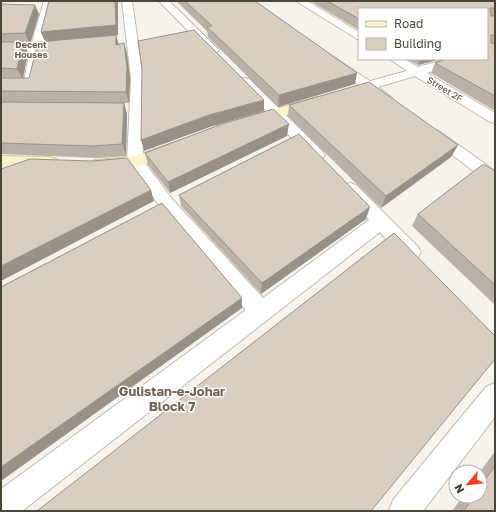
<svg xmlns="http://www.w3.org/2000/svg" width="496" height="512" font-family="'Golos Text',sans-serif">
<rect width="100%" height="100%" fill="#f6f3ec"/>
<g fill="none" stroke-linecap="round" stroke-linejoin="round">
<g stroke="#c2bbae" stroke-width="2">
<path id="street" d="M44,1H54L43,44L63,42L68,45L63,48L41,51L33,88H1V80L24,81L30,51H1V45H31Z
M122,1H132L143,79V161L173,200L263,298L369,220L344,193L341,189L344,185L350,183L356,185L418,247L421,252L418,257C402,263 390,243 380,232L22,511H1V489L246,310L161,208L127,162L131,79Z
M159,1H169L217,48L219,50L217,52H209Z
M296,1H307L359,32V40Z
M335,58L370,81L407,71L390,59H404L418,67L447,59H466L464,61L427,73L495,113V123L490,122L415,76L378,87L392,98L390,101H380L331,64L329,62Z
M245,78L249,79L323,152L325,155L323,158L317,160L311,158L241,85L239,82L241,79Z
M434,130L439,131L495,171V184L489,183L429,137L427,134L429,131Z
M495,383V417L423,511H389L393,500L486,387Z"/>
</g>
<g stroke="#d6c79b" stroke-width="2">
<path id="secondary" d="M317,97L322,98L324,101L322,104L249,126L243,124L241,121L243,118Z
M175,142L181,143L183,147L181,151L135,168L100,170L94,168L91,164L94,160L133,157Z
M1,156L50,157L56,159L59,163L56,167L50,169L1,168Z"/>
</g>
<use href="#street" fill="#fff" fill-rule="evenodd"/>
<use href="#secondary" fill="#fff3cd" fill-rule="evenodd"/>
</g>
<path fill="#bab2a6" d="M49,1H118V35H116L118,45L124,43L127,54L130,79L129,103H124L127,114L126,156L97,158L1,154V4L39,14L30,44H24L28,52L23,78H29L45,41L41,32Z
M176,1H255L355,84L278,107L208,37L207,31Z
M310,1H495V111L431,73L435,63L487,59V9H359V30Z
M406,59H441L418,65Z
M289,105L458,145L451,157L381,208L288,116Z
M287,136L170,193L148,165L145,153Z
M495,171V305L412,226L418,214Z
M179,195L366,219L261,294L181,206Z
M495,451V511H452L463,496H480V472Z"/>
<path fill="#979187" d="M115,1H118V35H116L119,45L45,42L41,32Z
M35,5L39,14L30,44L25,33Z
M23,42L28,52L23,79L17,69Z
M124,43L127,54L130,79L129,103L126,92Z
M420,59H441L418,65Z
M357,73L355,84L278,107L279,95Z
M264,100V111L210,127L144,151L141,140L209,115Z
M124,103L127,114L126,156L122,144Z
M289,124L287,136L170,193L168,182Z
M458,145L451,157L381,208L386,196Z
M151,190L154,201L1,281V266Z
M370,207L366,219L261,294L262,283Z
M242,298V308L1,481V467Z"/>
<path fill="#d8cfc1" stroke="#979187" d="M49,1H115L116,25L41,32Z
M185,1H255L357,73L279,95L207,27L212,26Z
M327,1H495V8H490L491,16H495V35H491V43L495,44V96L435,63L446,59H487V9H359V19Z
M1,4L35,5L25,33L1,34Z
M194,30L264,100L209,115L141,140L142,68L138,41Z
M116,35V45L124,43L127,68L126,92L1,91V78H29L38,42Z
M1,42H23L17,69L1,68Z
M369,82L458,145L386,196L289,105Z
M1,102L124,103L122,144L92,146L1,143Z
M273,109L289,124L168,182L145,153L222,124Z
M299,134L370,207L262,283L179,195Z
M127,158L151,190L1,266V169L30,159L92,161Z
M482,165H485L495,171V285L418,214Z
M162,203L242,298L1,467V287Z
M394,233L495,336V359L371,511H37Z
M495,466V511H464L474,496H480V487Z"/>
<g text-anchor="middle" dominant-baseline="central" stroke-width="3" stroke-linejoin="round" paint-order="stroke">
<g font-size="9" font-weight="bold" fill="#6e6250" stroke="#fff">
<text x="31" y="44">Decent<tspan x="31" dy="10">Houses</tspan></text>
</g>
<g font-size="9" fill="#4b4439" stroke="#fff">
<text transform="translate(445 89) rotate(31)">Street 2F</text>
</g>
<g font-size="13" font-weight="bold" fill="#6e6250" stroke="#fff">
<text x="172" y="391">Gulistan-e-Johar<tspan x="172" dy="15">Block 7</tspan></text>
</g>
</g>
<rect width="496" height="512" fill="none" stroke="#4b4439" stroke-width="4"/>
<rect x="358" y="8" width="130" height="52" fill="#ffffff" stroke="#b7b4b0"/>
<rect x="366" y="21" width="20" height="6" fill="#fff3cd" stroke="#b7b4b0"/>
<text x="394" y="28" font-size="12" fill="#4b4439">Road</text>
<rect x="366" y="38" width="20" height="12" fill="#d8cfc1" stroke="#b7b4b0"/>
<text x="394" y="48" font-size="12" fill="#4b4439">Building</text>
<g transform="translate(468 484) rotate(242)"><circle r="19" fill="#ffffff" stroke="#b7b4b0"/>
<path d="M0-3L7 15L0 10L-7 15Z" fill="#fc3f1d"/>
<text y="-6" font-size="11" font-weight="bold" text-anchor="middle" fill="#4b4439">N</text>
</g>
</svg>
